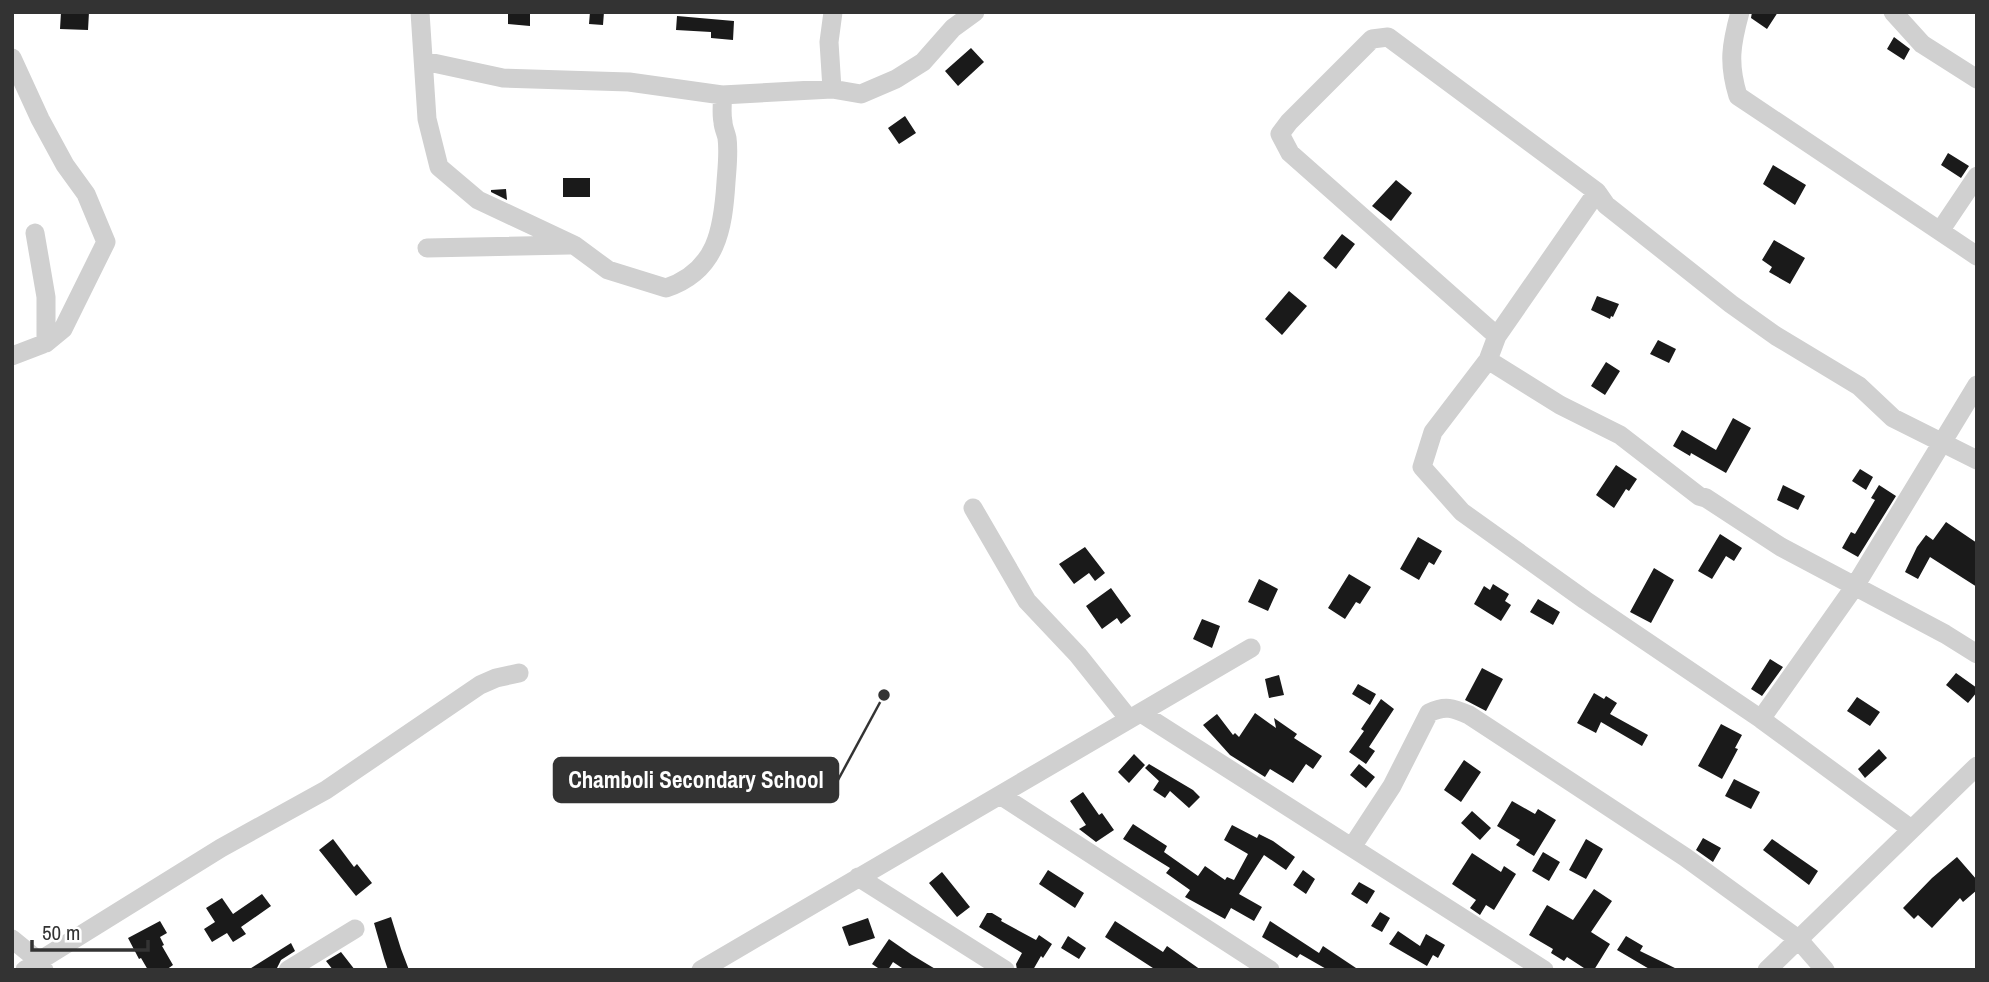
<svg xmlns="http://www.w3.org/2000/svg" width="1989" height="982" font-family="'Archivo Narrow',sans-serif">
<rect width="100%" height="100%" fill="#fff"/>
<path fill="#1a1a1a" d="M61,12H89L88,30L60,29Z
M508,12H530V26L508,24Z
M590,12H604L603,25L589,24Z
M1752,12H1778L1767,29L1751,18Z
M677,16L734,21L733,40L711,38V32L676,30Z
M1894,37L1910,49L1904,60L1887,49Z
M971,48L984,62L958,86L945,71Z
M905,116L916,133L899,144L888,128Z
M1948,153L1969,166L1961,178L1941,165Z
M1773,165L1806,185L1795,205L1763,184Z
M563,178H590V197H563Z
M1396,180L1412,193L1391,221L1372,206Z
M506,189L507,200L491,192V190Z
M1342,234L1355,244L1336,269L1323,258Z
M1774,240L1805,258L1790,284L1769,272L1772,267L1762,260Z
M1289,291L1307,306L1282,335L1265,319Z
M1597,296L1619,304L1613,317L1611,316L1610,319L1591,310Z
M1658,340L1676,349L1669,363L1650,354Z
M1606,362L1620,371L1605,395L1591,386Z
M1733,418L1751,428L1726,473L1691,453L1690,456L1673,446L1682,430L1716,450Z
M1616,465L1637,479L1629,491L1626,489L1614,508L1596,495Z
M1860,469L1873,477L1866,490L1852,481Z
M1783,485L1805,496L1798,510L1777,500Z
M1879,485L1896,496L1858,557L1842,548L1851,532L1855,534L1875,500L1871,498Z
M1946,522L1977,543V587L1930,557L1918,579L1905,572L1917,547L1926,535L1933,540Z
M1720,534L1742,548L1734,561L1726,556L1712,579L1698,571Z
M1418,537L1442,551L1434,565L1429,562L1419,580L1400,569Z
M1085,547L1105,573L1095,581L1089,573L1074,584L1059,564Z
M1654,568L1674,580L1651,623L1630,612Z
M1349,574L1371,587L1360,604L1356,602L1345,619L1328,608Z
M1259,579L1278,589L1268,611L1248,602Z
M1493,584L1509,594L1505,601L1511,605L1501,621L1474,604L1484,586L1490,590Z
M1111,588L1131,616L1121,624L1117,618L1102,629L1086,606Z
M1538,599L1560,612L1553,625L1530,612Z
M1202,619L1220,626L1212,648L1193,639Z
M1770,659L1783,667L1762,696L1751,689Z
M1482,668L1503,679L1486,711L1465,700Z
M1956,673L1977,688V692L1968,703L1946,685Z
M1279,675L1284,695L1269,698L1265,679Z
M1358,684L1376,694L1370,705L1352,694Z
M1594,693L1604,699L1606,696L1617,703L1610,714L1648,735L1642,746L1601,722L1596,733L1577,723Z
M1857,697L1880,712L1870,726L1847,711Z
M1381,699L1394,709L1369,747L1375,751L1366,764L1349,752L1364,731L1361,729Z
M1255,713L1276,728L1274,718L1297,734L1294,738L1322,756L1313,769L1306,764L1293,783L1270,769L1265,777L1230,755L1203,725L1217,714L1233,735L1235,733L1239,737Z
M1721,724L1742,735L1735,748L1738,749L1722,779L1698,766Z
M1879,749L1887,758L1865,778L1858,769Z
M1134,754L1145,765L1129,783L1118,772Z
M1464,760L1481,772L1461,802L1444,790Z
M1149,764L1193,790L1200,797L1189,808L1170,791L1165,798L1153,790L1159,781L1145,768Z
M1359,764L1375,777L1366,788L1350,775Z
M1734,779L1760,792L1751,809L1725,796Z
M1083,792L1099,815L1102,813L1114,830L1096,842L1079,829L1086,825L1070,801Z
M1512,801L1535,814L1538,809L1556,820L1534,856L1516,845L1520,840L1497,826Z
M1472,811L1491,828L1480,840L1461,823Z
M1133,824L1167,846L1164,852L1198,876L1205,866L1225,880L1227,877L1234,880L1248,854L1224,840L1232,825L1257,838L1259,834L1273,841L1295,857L1286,870L1264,855L1239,894L1262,907L1254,921L1231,908L1225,919L1185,897L1190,890L1166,873L1170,868L1123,839Z
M1703,838L1721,848L1713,862L1696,850Z
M333,839L354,867L357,864L372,883L356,896L319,850Z
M1586,839L1603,849L1586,879L1569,870Z
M1772,839L1818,871L1809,885L1763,850Z
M1543,852L1560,862L1549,881L1532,871Z
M1472,853L1501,872L1504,866L1516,874L1494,910L1486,905L1480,915L1470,908L1476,900L1452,884Z
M1957,857L1977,880V890L1963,902L1960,898L1932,928L1918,915L1914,919L1903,908L1932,878Z
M1048,870L1084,893L1075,908L1039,884Z
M1303,870L1315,879L1306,894L1293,885Z
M942,872L970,907L957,917L929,883Z
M1359,882L1375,891L1367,904L1351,894Z
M1594,889L1612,901L1591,932L1610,944L1594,970H1587L1567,957L1564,961L1551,953L1553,949L1529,935L1547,905L1573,920Z
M262,894L271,906L241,927L246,934L233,942L227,933L212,942L204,929L215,922L206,908L222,898L233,914Z
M1380,912L1390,918L1382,932L1371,926Z
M987,913H992L1002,919L1001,921L1036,940L1039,935L1052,944L1043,958L1041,956L1033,970H1017L1016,964L1022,953L979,927Z
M391,917L401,949L409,970H388L384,958L374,923Z
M868,918L875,938L849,946L842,927Z
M160,921L167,933L160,937L164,945L162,946L173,965L166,970H148L141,958L139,959L128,938Z
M1115,921L1163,952L1167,946L1201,970H1156L1105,937Z
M1270,921L1319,953L1323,946L1359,970H1328L1300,954L1297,958L1262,937Z
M1398,931L1420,946L1426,934L1445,945L1438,958L1433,955L1427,966L1389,944Z
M1068,936L1086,948L1079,959L1061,948Z
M1626,936L1643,946L1640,951L1679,970H1651L1617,950Z
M889,939L912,955L937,970H905L893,962L888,970H881L872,964Z
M291,943L295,951L281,960L276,970H248Z
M341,952L355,970H333L326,961Z"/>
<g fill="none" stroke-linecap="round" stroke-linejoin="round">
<path stroke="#d0d0d0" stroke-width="19" d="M420,12L427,119L439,167L478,200L574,245L608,270L666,288C717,271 723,229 726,182C727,168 729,152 727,138C726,133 723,127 723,122C721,113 723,104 722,95L832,89L829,42L833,12
M1740,12C1731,45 1728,63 1738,96L1977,256
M1893,12L1922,44L1977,79
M424,61L503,78L629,82L722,95
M832,89L861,94L896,79L923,62L953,28L975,12
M1597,192L1606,205L1731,304L1776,336L1859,386L1893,418L1977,460
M1940,231L1977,176
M35,233L46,297V343
M427,248L570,245
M1497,336L1290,153L1280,134L1289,122L1372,39L1388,37L1597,192L1497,336L1488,360L1433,432L1422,467L1462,512L1585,600L1761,719L1911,829
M12,356L46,343L63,329L106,242L86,194L65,165L40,119L12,58
M1488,360L1560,405L1620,435L1699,496L1706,498L1781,547L1945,634L1977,654
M973,508L1027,601L1078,655L1129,719
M1141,713L1544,970
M1761,719L1855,586L1977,385
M1000,795L1270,970
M1352,847L1392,786L1429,713C1445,705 1453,708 1469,715L1685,857L1798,939L1825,970
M858,877L1005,970
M12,939L39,961L25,970
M44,970L39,961L221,848L326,790L480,685L496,678L519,673
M288,970L355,929
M701,970L1251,648
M1767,970L1977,766"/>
</g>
<path fill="none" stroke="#333" stroke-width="2.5" d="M884 695L838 780"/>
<circle fill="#333" stroke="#fff" stroke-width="2.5" cx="884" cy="695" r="7"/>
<rect fill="#333" stroke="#333" stroke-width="2.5" x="554" y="758" width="284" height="44" rx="7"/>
<g font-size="23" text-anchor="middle" font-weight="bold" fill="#fff">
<text x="696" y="788">Chamboli Secondary School</text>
</g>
<rect width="1989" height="982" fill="none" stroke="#333333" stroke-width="28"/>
<path d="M32 940v10h116v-10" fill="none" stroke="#333333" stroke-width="3.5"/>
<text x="42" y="940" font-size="21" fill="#333333" stroke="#ffffff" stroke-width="5" paint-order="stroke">50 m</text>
</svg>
